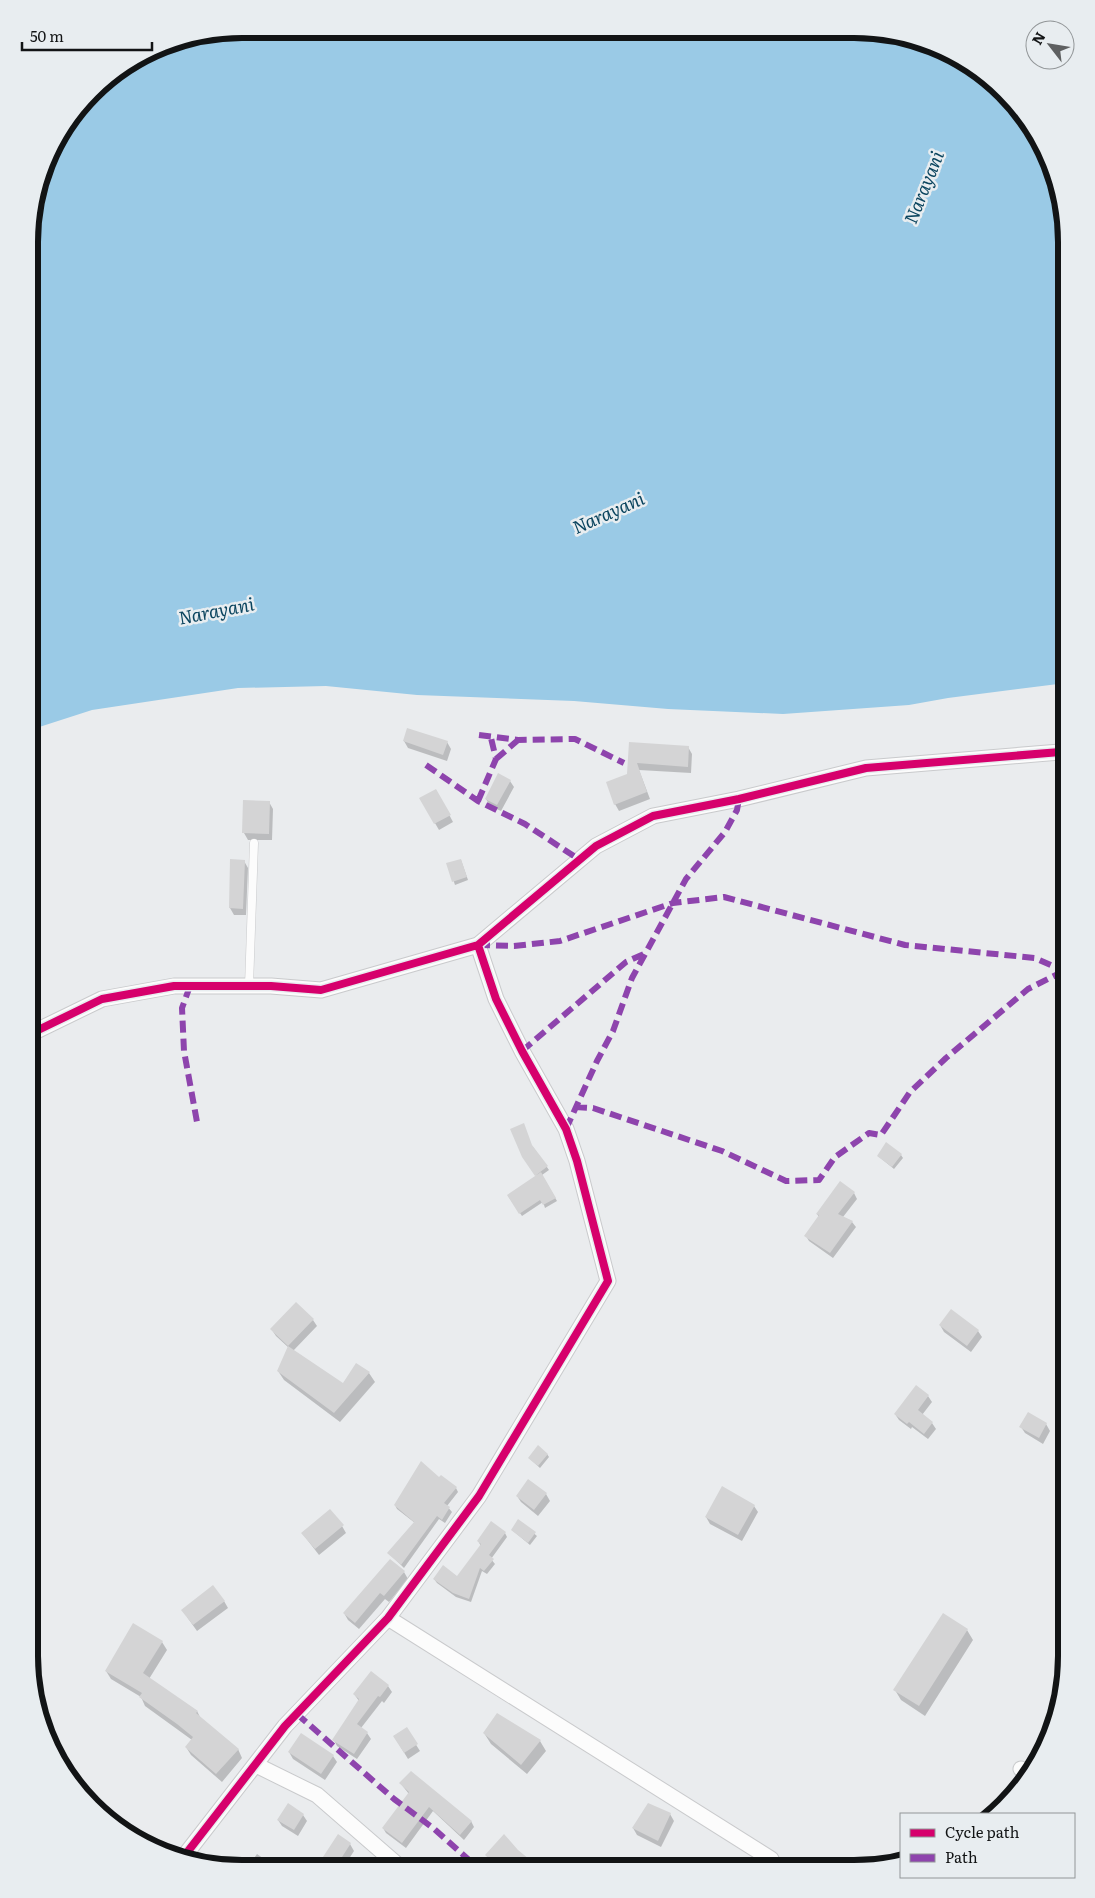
<svg xmlns="http://www.w3.org/2000/svg" width="1095" height="1898" font-family="Literata,serif">
<rect width="100%" height="100%" fill="#eaecee"/>
<path fill="#9acae6" d="M242,29L895,33L947,51L994,81L1030,123L1055,173L1066,242V683L948,698L909,705L783,714L668,709L574,701L417,695L326,686L238,688L92,710L30,730L31,214L51,147L101,82L160,45Z"/>
<path fill="#0003" d="M404,741L447,742L451,749L447,761L408,748Z
M630,743L688,747L692,754L691,773L639,770L650,799L619,811L615,804L628,775Z
M510,781L514,787L501,811L490,806L486,799Z
M436,790L453,822L439,830L421,799Z
M269,802L273,809L272,840H248L244,833Z
M461,860L468,880L455,885L448,864Z
M244,861L248,868L246,915H234L230,908Z
M533,1147L549,1170L542,1175L557,1201L545,1208L543,1202L522,1216L508,1196L537,1176L525,1160Z
M901,1155L903,1158L894,1169L878,1156Z
M854,1193L857,1199L843,1217L852,1222L856,1227L833,1258L809,1241L806,1236L819,1217L817,1214Z
M313,1320L317,1326L293,1351L343,1384L356,1365L369,1373L375,1382L340,1422L284,1380L278,1371L289,1348L276,1336L272,1330Z
M940,1325L978,1331L982,1337L971,1352L944,1332Z
M928,1396L932,1402L922,1415L932,1423L936,1429L928,1439L912,1427L911,1429L899,1420L895,1414Z
M1029,1414L1046,1424L1050,1431L1043,1444L1025,1433L1021,1427Z
M547,1454L549,1457L540,1468L529,1458Z
M456,1488L458,1492L447,1506L452,1512L445,1523L439,1519L404,1568L389,1553L415,1523L397,1509L395,1505Z
M546,1494L550,1501L538,1516L521,1502L517,1496Z
M754,1506L758,1512L742,1541L710,1524L706,1517Z
M519,1521L537,1536L530,1545L512,1530Z
M342,1526L346,1533L319,1555L302,1533Z
M505,1533L507,1537L491,1559L495,1564L487,1574L482,1571L471,1602L456,1597L437,1583L434,1579L458,1578L481,1546L478,1541Z
M404,1572L408,1579L389,1602L385,1599L359,1629L348,1620L344,1613Z
M224,1601L228,1608L197,1631L187,1617Z
M967,1630L973,1640L925,1716L901,1700L895,1690Z
M162,1642L167,1650L149,1679L197,1711L201,1719L238,1749L242,1758L222,1782L191,1755L186,1747L192,1740L145,1706L141,1697L111,1679L106,1671Z
M371,1673L388,1686L392,1692L384,1703L382,1701L361,1728L367,1733L371,1739L357,1759L337,1746L334,1740L359,1701L354,1694Z
M406,1729L420,1751L408,1759L394,1736Z
M484,1733L540,1741L546,1751L527,1774L491,1744Z
M289,1752L333,1756L337,1762L325,1780L293,1759Z
M401,1784L471,1821L474,1827L464,1840L433,1811L406,1848L386,1833L383,1828L409,1794Z
M670,1814L674,1821L661,1847L637,1835L633,1828Z
M303,1815L307,1821L298,1836L282,1826L278,1820Z
M338,1836L350,1844L354,1851L343,1868H327L322,1860Z
M257,1854L277,1868L248,1867Z
M487,1855L534,1868H498L491,1861Z"/>
<path fill="#d4d4d5" d="M407,728L448,741L443,755L403,741Z
M629,742L689,746L688,767L637,763L647,792L614,805L606,782L627,774Z
M498,773L511,780L497,805L485,799Z
M436,789L451,815L434,824L419,798Z
M243,800L270,801L269,834L242,833Z
M230,859L245,860L243,909L229,908Z
M461,859L467,877L452,882L446,863Z
M524,1123L532,1145L548,1166L535,1176L522,1157L510,1129Z
M886,1142L902,1154L892,1167L877,1156Z
M541,1172L556,1198L543,1205L540,1200L519,1214L507,1195Z
M840,1181L855,1192L838,1214L853,1221L830,1253L804,1236L819,1215L816,1214Z
M296,1302L314,1319L288,1346L270,1329Z
M951,1309L979,1330L967,1346L939,1325Z
M288,1346L343,1383L356,1363L370,1372L334,1413L277,1371Z
M916,1385L929,1395L918,1410L933,1422L924,1434L909,1422L907,1424L894,1414Z
M1028,1412L1047,1423L1039,1438L1019,1427Z
M538,1445L548,1454L538,1466L528,1458Z
M421,1461L439,1477L441,1475L457,1487L444,1503L450,1507L442,1520L437,1516L401,1565L387,1553L414,1522L394,1505Z
M528,1479L547,1493L534,1510L516,1496Z
M722,1486L755,1505L738,1535L705,1517Z
M330,1509L344,1525L315,1549L301,1533Z
M518,1519L536,1532L528,1543L511,1530Z
M491,1521L506,1532L489,1555L494,1559L484,1571L480,1568L469,1599L453,1593L433,1579L443,1565L457,1576L481,1544L477,1541Z
M390,1559L405,1571L384,1596L380,1593L355,1623L343,1613Z
M213,1585L225,1601L193,1625L181,1610Z
M943,1613L968,1629L919,1706L893,1690Z
M133,1623L163,1641L143,1673L198,1711L196,1713L239,1749L216,1774L185,1747L193,1737L177,1724L139,1697L142,1693L105,1671Z
M371,1671L389,1685L380,1697L378,1696L357,1724L368,1732L354,1754L332,1740L359,1699L353,1694Z
M497,1713L541,1740L521,1765L483,1733Z
M407,1727L418,1744L404,1753L393,1736Z
M301,1733L334,1755L321,1774L288,1752Z
M411,1771L472,1821L460,1835L429,1807L402,1843L382,1828L409,1792L399,1783Z
M288,1803L304,1814L294,1830L277,1820Z
M648,1803L671,1813L658,1841L632,1828Z
M338,1834L351,1843L335,1868H332L321,1860Z
M504,1834L518,1850L540,1868H499L485,1855Z"/>
<g fill="none" stroke-linecap="round" stroke-linejoin="round">
<g stroke="#c9cacc" stroke-width="9">
<path id="service" d="M249,986L254,843"/>
</g>
<g stroke="#c9cacc" stroke-width="17">
<path id="minor" d="M30,1034L102,999L174,986H271L321,990L478,945L596,846L653,816L739,799L866,768L1060,752L1066,753
M1065,1424L1066,1425
M388,1618L771,1859L776,1869
M256,1765L317,1795L401,1868
M1021,1769L1029,1774
M182,1859L285,1726L388,1618L479,1496L608,1281L577,1161L566,1129L522,1051L496,999L478,945"/>
</g>
<use href="#service" stroke="#fcfcfc" stroke-width="8"/>
<use href="#minor" stroke="#fcfcfc" stroke-width="15"/>
<path stroke="#8e44ad" stroke-width="6" stroke-dasharray="12 6" stroke-linecap="butt" d="M479,735L518,740L575,739L624,763
M496,759L518,740
M426,765L478,801L525,824L580,860
M478,801L496,759L491,738
M478,945L514,946L560,941L673,903L724,897L905,945L1035,958L1066,972
M190,986L182,1008L184,1051L197,1122
M522,1051L626,962L646,953
M575,1107L593,1108L722,1151L786,1181L819,1180L835,1157L869,1133L881,1135L910,1092L946,1058L1028,989L1058,974L1066,973
M566,1129L597,1061L613,1031L632,978L686,879L725,832L737,810L739,799
M297,1714L394,1799L433,1828L478,1868"/>
<g stroke="#e8edf0" stroke-width="11">
<path id="cycleway" d="M30,1034L102,999L174,986H271L321,990L478,945L596,846L653,816L739,799L866,768L1060,752L1066,753
M182,1859L285,1726L388,1618L479,1496L608,1281L577,1161L566,1129L522,1051L496,999L478,945"/>
</g>
<use href="#cycleway" stroke="#d6006c" stroke-width="8"/>
</g>
<g text-anchor="middle" dominant-baseline="central" stroke-width="5" stroke-linejoin="round" paint-order="stroke">
<g font-size="18" font-style="italic" fill="#0b455f" stroke="#e8edf0">
<text transform="translate(923 187) rotate(-68)">Narayani</text>
<text transform="translate(608 512) rotate(-24)">Narayani</text>
<text transform="translate(216 610) rotate(-11)">Narayani</text>
</g>
</g>
<path d="M0 0H1095V1898H0ZM242 38H854A204 204 0 0 1 1058 242V1656A204 204 0 0 1 854 1860H242A204 204 0 0 1 38 1656V242A204 204 0 0 1 242 38Z" fill="#e8edf0" fill-rule="evenodd"/>
<path fill="none" stroke="#121415" stroke-width="6" d="M242 38H854A204 204 0 0 1 1058 242V1656A204 204 0 0 1 854 1860H242A204 204 0 0 1 38 1656V242A204 204 0 0 1 242 38Z"/>
<rect x="900" y="1813" width="175" height="65" fill="#e8edf0" stroke="#929698"/>
<rect x="910" y="1829" width="25" height="8" fill="#d6006c" stroke="#929698"/>
<text x="945" y="1838" font-size="15" fill="#121415">Cycle path</text>
<rect x="910" y="1854" width="25" height="8" fill="#8e44ad" stroke="#929698"/>
<text x="945" y="1863" font-size="15" fill="#121415">Path</text>
<g transform="translate(1050 45) rotate(301)"><circle r="24" fill="#e8edf0" stroke="#929698"/>
<path d="M0-4L9 19L0 12L-9 19Z" fill="#5e6061"/>
<text y="-8" font-size="14" font-weight="bold" text-anchor="middle" fill="#121415">N</text>
</g>
<path d="M22 42v8h130v-8" fill="none" stroke="#121415" stroke-width="2.5"/>
<text x="30" y="42" font-size="15" fill="#121415" stroke="#e8edf0" stroke-width="4" paint-order="stroke">50 m</text>
</svg>
